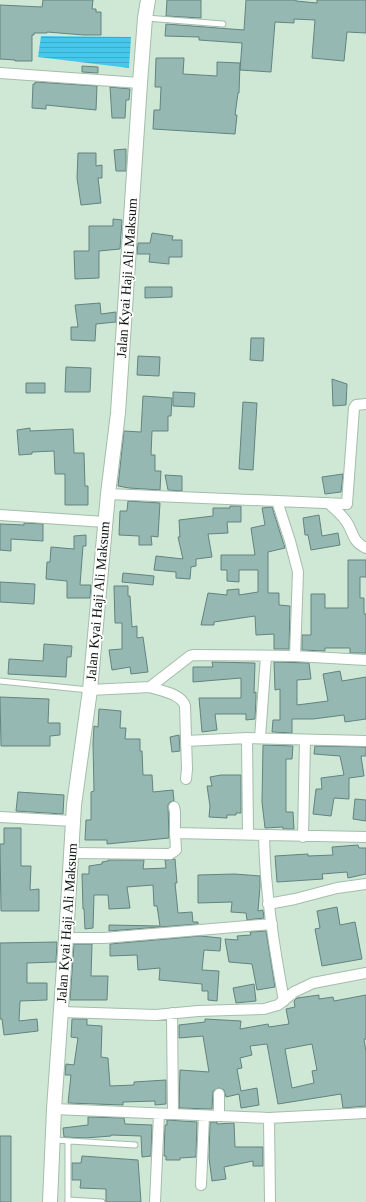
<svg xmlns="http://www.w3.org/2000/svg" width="366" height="1202" font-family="'Times New Roman',serif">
<defs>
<pattern id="water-rules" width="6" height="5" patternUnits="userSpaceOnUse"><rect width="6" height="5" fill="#46c8ec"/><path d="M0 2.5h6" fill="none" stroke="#3cabc9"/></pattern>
</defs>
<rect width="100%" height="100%" fill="#cfe8d5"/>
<path fill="url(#water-rules)" d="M41,36L131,37L129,68L38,57Z"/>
<path fill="#95b8b3" stroke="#62837f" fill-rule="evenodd" d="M43,0H93L92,9H96V12H101V35H84L47,32V33H34V35H32V61H15V60L0,59V5L42,7Z
M167,0H201V18L166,16Z
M246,0H296V1L317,3V0H366V33L347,32L344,61L312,58L315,20L294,19V23L275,22L271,72L240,70L242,43L199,40V37L165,36L166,24L244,30Z
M156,58H184L183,74L217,76V62L240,63L239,93H238L235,115H237L235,134L153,129L154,110H160L161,87H155Z
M82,66L98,67V73L82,72Z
M35,82L97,86L96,110L46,105V109L32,108L33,84H35Z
M110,87L130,89L129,100H126L125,118H112Z
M126,149V171H116L114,150Z
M78,153H96V166L102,165V178H98L101,203L81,205L77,178Z
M113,219L122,220L120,249L99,251V278L75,279L74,251H89V226H113Z
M152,233L173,236L172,240H182V257H169V264L149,262L150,254H137L138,243H150Z
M145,287H172V297L145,298Z
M100,303L101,314L116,312V322L96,324L95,341L71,340V327H78L75,305Z
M251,338H264L263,361L250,360Z
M138,356L160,357L159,376L137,375Z
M66,367L91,368L90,392H65Z
M332,379L347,384L346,405L333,406Z
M26,383H45V393H26Z
M173,392L195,393L194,407L173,406Z
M143,396L172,398L171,416H168V431H152L151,455H155V471H161L160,490L129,488L118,486L124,431L141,432Z
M243,402L257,403L253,470L239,469Z
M30,428V431L73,429L74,453H84L85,486H88V505H65V474H55L54,451L32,452V454L19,455L17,430Z
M343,474L341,492L325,494L322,477Z
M165,475L182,476V491L168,490Z
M128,501L160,503L158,537L151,536L152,545H139V536L119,535L120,511H127Z
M230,506H241V522H227L228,533L208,534L212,557L196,559V566L191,567L190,579L176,578V572L154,570L156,556L183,559L178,537H180L179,520L213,516V508H230Z
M272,507L285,548L268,552V593H279V605L290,606L289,649H274V634L256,635L255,616L214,622V625H201L208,593L227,595V590L239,589V595L258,592V570H239V582L227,581V570H221V555H255L251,528L265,525L262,508Z
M319,515L322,536L338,533L340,545L311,550L308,535H305L303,518Z
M24,523L43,524V541L11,539V551L0,550V524L24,525Z
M86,535V546H83L80,585H91L90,598H67V581L46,579L47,562H50L51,547L74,549V536Z
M348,560H366V577H360V598H364V614H366V653H350V648H325V651L302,650V635H311V594H325V608H348Z
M123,573L154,576L153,585L122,582Z
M0,582L35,584L34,604L0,602Z
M114,586H128V596H130L132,627L137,626V638L143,637L148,672L131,674L130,667L112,670L109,650L122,649V623H115Z
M44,644L72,646L71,657H67L66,677L8,674L9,659L43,661Z
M212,662L255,663L254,693L256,692V697L255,719L246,720V714H215L217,730L202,732L199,698H241V678L193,682V667H213Z
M274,662L309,663L311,679L297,680V705L328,701L323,674L340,671L342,681L366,677V719L345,722L344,715L313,719H292V733L272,732L273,720H280V689L275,690Z
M0,697L49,699L48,723H60V735L50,736V746H1Z
M99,709L121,711L120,728H126L125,739H140V751H142L143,775H152L153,792L173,790L174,801L170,802L168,805L169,838L107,844V840H85L86,820H91V792L94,791L93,744L94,726L98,727Z
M179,735L180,751L172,752L170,737Z
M263,745L293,746L292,759H286V812H293L294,829H283V827L265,828L262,802Z
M315,746L366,747V756H361L364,776L349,778V799L334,798L331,816L313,814L316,789H322L321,778L344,775L340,756L314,754Z
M221,775H241V813H236V815H227V818L209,817L210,806L207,786H212L210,777Z
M18,792L64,795L63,814L16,811Z
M355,799L366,800V821L353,819Z
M4,828H21V866H31L30,890L39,889V911H1L0,844H4Z
M358,845L359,848H366V874L348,878L347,872L322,874L323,879L277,882L275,856L308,854V856L333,855L332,847Z
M175,859L177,883H175L178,913L192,912L193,922H198V924L109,931V925L160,926L157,906H154L153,885L127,887L130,908L109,909L108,895H94L93,928L85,929L84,909H83L82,874H89V866L102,864V862L108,861V860H144L143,869L166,868L165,860Z
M235,874L260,876V886L258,911L263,910L264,918L247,920L246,913L231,912L232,902L198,903V875Z
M337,907L340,925L355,922L362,959L322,966L315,929L320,928L317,911Z
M266,931L275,987L257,990L252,964L229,962L225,939L238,940L237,936L251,935L250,932Z
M200,936L221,938L220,951L204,950L202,970L219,971L217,1001L208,1000V991H202V984L159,980L160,968L138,970L137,955L110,956V944Z
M57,942L56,962L27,963V983H47V1000L20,1001L19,1021L37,1019L38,1031L4,1035L2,1019H0V943Z
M74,944H92L91,976H108L107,1000H70Z
M254,984L256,1001L236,1003L233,988Z
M319,995V999L333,997L334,1001L366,995V1039H364L366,1052V1106L343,1108L341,1094L278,1104L267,1044L250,1046L252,1055L240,1058L242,1068L237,1069L241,1091L257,1088L259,1105L241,1108L239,1094L226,1097L224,1090L219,1088L213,1091L212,1109L179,1108L180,1070L209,1072L203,1036L179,1038V1025L205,1022V1019L241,1021L240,1029L268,1024L269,1027L289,1024L286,1009L295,1007L294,1001L297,998ZM312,1044L317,1070L312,1071L314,1083L292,1088L285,1049Z
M72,1019H87V1025L102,1026L101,1057L108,1058L110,1086L134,1085V1082L166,1080V1104L155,1105V1101L123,1102V1105L68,1103L71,1075H65L66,1064L74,1065L78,1038L71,1037Z
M88,1117L124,1118L125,1124L152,1125L151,1156L142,1157L141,1136L111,1135V1136L85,1138L64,1137L63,1128L88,1125Z
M167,1120L197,1122L196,1157L180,1158V1160H166V1156H164L165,1125H167Z
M210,1122H217V1124L234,1123L235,1147H263V1166H253V1161L224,1167L226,1179L212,1181L209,1158Z
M0,1136H11V1202H0Z
M82,1156L138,1160L141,1202H106V1189L80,1188L81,1180H72V1163H81Z"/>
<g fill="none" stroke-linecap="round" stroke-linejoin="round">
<g stroke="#a4bdaa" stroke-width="7">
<path id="lane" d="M146,18L223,24
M0,681L89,690
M54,1140L135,1145
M68,1141V1202
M68,1200L102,1202"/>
</g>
<g stroke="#a4bdaa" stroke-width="12">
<path id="street" d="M0,73L140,83
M108,494L347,504L354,408L356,405L366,404
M277,501L290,541L298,572L295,656
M328,503C334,508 341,514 346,521C354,532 351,541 366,548
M0,515L105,522
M150,687C161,691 182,694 185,706L187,769L186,779
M90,690L150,687L190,656L193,655L295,656L366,660
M247,738L248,835
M260,738L266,656
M186,741L247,738L366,741
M174,807L175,812V833
M0,817L73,821
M264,836C265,891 274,946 284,1001
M303,837L305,740
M72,853L170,854L176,850L175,833L366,837
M268,904L295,899L337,888L366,884
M66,938H104L272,924
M62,1012L156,1015L198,1011L264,1009L278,1005L294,992L313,983L366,973
M172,1013L173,1114
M219,1094V1116
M54,1109L269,1118L366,1113
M269,1118L270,1202
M201,1185L204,1116
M155,1202L159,1114"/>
</g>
<g stroke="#a4bdaa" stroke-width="16">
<path id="secondary" d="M50,1202L54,1109L66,938L74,805L90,690L108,494L118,413L140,83L145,18L148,0"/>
</g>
<use href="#lane" stroke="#fff" stroke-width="5"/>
<use href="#street" stroke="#fff" stroke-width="10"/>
<use href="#secondary" stroke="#fff" stroke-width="14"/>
</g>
<g text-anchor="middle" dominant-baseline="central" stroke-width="3.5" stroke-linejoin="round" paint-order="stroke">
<g font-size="14" fill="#0b130d" stroke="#fff">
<text transform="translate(127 278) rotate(-86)">Jalan Kyai Haji Ali Maksum</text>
<text transform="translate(98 601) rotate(-85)">Jalan Kyai Haji Ali Maksum</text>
<text transform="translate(67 923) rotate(-86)">Jalan Kyai Haji Ali Maksum</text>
</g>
</g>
</svg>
